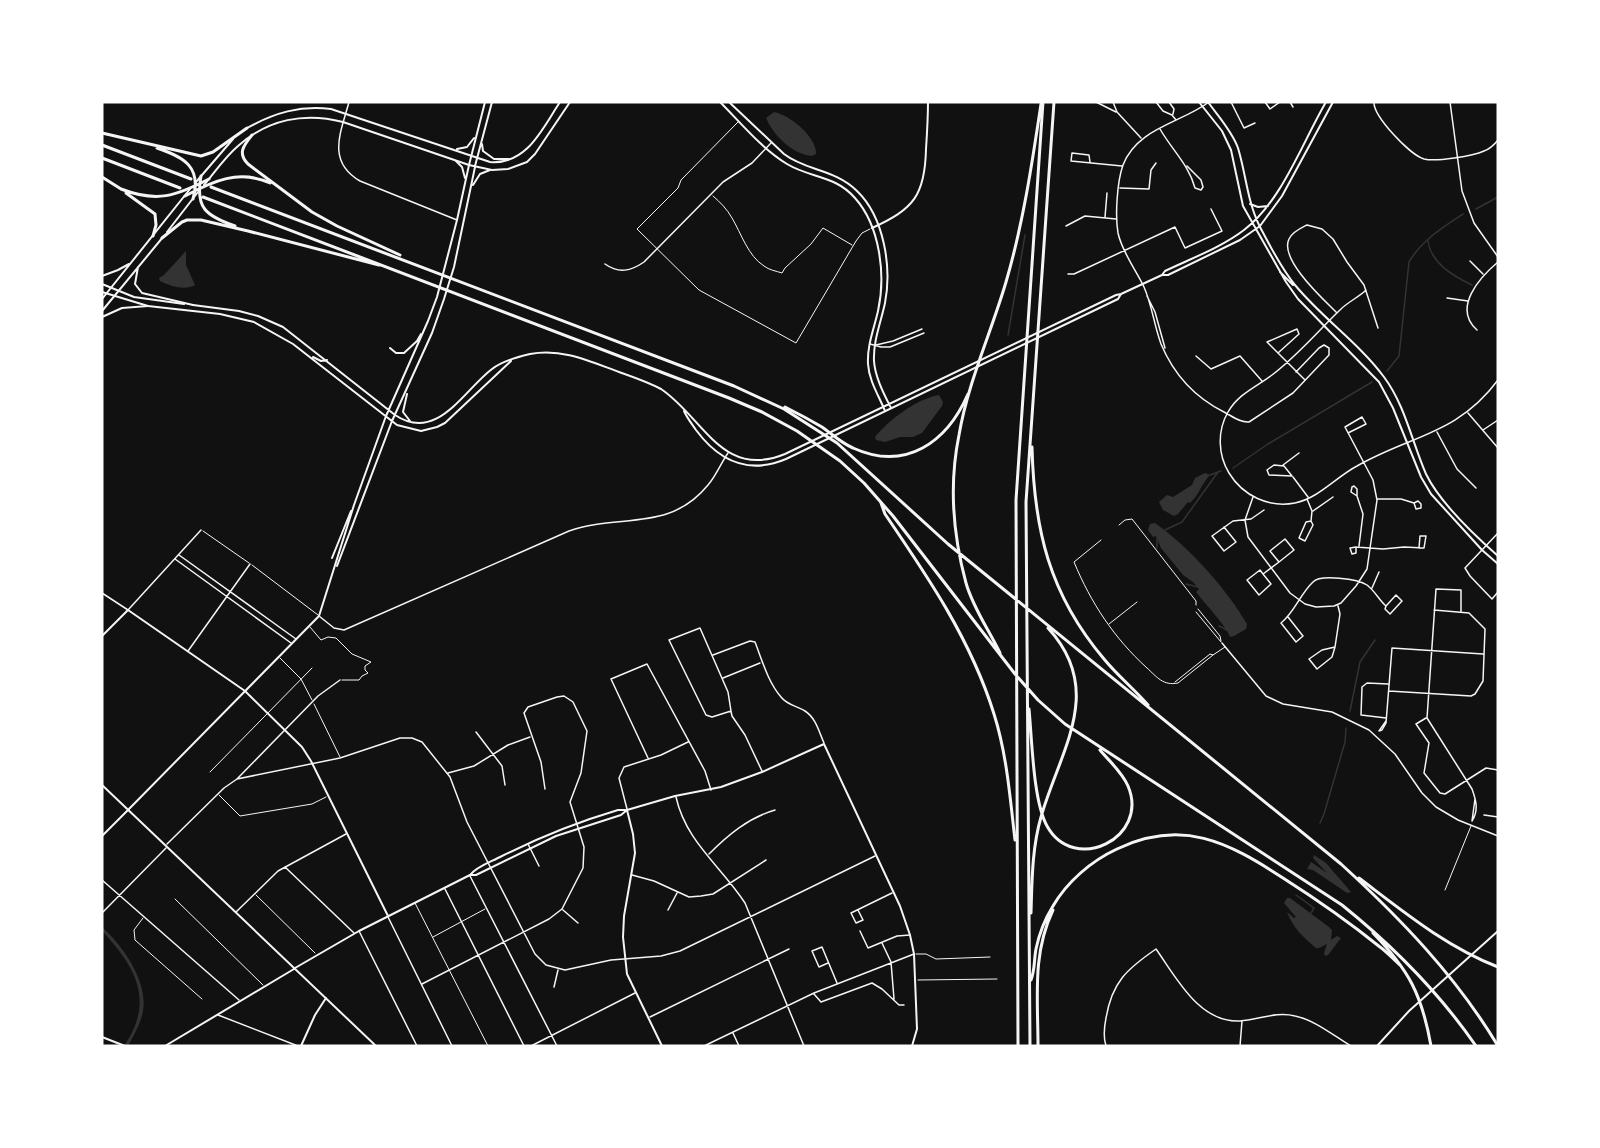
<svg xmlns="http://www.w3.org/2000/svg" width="1600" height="1148" font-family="'PT Sans',sans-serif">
<rect width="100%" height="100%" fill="#111"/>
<path fill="#333" d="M774,112C790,115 817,137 816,154L812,156C792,154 774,136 766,118Z
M186,251V265L195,285C185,291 170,286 160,281L159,278L164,275Z
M939,395L943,402L942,406L922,433L913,437H900L885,442L876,440L875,437C889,420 916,399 939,395Z
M1205,473L1210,475C1202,483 1199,495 1190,503L1188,502L1178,514L1174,516L1163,510L1159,502L1167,495L1173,497L1192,485L1195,478Z
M1155,523C1189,547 1226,588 1247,624L1246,629L1234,636L1230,637C1225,624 1205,604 1196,592L1199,589L1193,582L1183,575L1161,548L1156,536L1153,537L1148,530L1150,524Z
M1314,855L1326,863L1351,892L1347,893L1313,870L1307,869L1311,862L1327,873L1313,858Z
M1287,898H1290L1329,927L1332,930L1331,940L1337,936L1341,938L1328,955L1325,956L1324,953L1327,944L1319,948H1316C1303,937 1293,928 1287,912L1294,918L1296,917L1284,903Z
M102,927C123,946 148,981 143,1011C141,1023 134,1035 128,1046H124C155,1001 136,967 102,931Z"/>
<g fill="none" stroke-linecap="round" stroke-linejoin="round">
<path stroke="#333" stroke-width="1.5" d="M1476,209L1498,197
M1428,241C1431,263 1453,276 1472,285
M1008,335L1025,235
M1387,371L1399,356L1409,262C1421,241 1443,227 1463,214
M1233,468L1268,444L1372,382
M1210,475L1221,471
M1165,530L1182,522L1218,472
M1157,548V537
M1186,584L1198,587
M1219,626L1227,630
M1350,711L1360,662L1375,640
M1320,823L1324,814L1345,742L1346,728
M1296,895L1314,908L1311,913"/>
<path stroke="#f5f5f5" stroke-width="1" d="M738,122L681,180L678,188L637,229L699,290L796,343L856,241L862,233L870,229
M713,196C720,202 727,209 732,218C741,233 748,256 764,266C769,270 776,271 782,273L785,268L811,244L823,228L852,245
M1119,525L1125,520L1132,519L1196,601V605
M203,531L249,563
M1101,540L1074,562C1091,603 1114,638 1147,668C1157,677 1163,686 1178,683L1213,655
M252,565L318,615
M1198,609L1220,636L1221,641
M1196,612L1221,642
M1109,624L1137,602
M310,627L321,640L328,637L336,638L352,654L371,662L365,666V670L368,673L362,676L359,680H342
M280,658L301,679L312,700
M1175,682L1210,654L1213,655L1225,647
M314,704L340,757
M210,772L312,668
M219,795L240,816L312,804L326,797
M1445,890L1471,826
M256,895L315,953
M175,899L263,985
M415,903L488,1046
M143,918L134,930L135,940L202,999
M433,937L485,909
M916,954H926L936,959L990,957
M918,980L997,979"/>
<path stroke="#f5f5f5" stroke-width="1.5" d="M349,102C341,132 326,161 360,181L457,220
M1096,102L1116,112
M1113,102L1117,112L1141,138
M1156,102L1163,111L1172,115L1176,120
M1169,102L1174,109L1173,114
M1209,102C1181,123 1137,128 1123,165C1117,182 1115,216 1118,233C1122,252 1136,270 1144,287C1152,305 1154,325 1161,344C1174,375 1194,397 1224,412C1232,416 1240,423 1249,422L1293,393L1329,355V348L1324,345L1319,348L1296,372
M1231,102L1244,128L1255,123
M1265,102L1270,109L1280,102
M1290,102L1293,107
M1374,102C1373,116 1410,155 1424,159C1436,162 1473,156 1484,151C1490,149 1494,145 1498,140
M1450,102L1462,191L1474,223L1498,257
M1160,129C1172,150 1189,165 1195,188L1201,190L1203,187L1201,180L1187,166
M1090,162L1089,155L1072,153L1071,161L1122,166
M1120,188L1149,189L1151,170L1156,163
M1105,217L1107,193
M1066,226L1085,216L1116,219
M1470,261L1483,274
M605,264C619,274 631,271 644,262L723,182L752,163L771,143
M1068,274H1074L1175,227L1185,248L1222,231L1211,209
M1366,290C1359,297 1348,302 1341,309C1318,331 1297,356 1272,375C1256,387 1238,394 1228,412C1217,431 1218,455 1229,473C1243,496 1269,508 1295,503C1319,498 1336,477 1357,466C1411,435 1457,435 1498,380
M1147,296L1155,312L1165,348
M1447,298L1468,301
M1336,312C1323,299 1279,259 1289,239C1292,232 1301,228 1307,225L1322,229L1333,239L1347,262L1364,285L1378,328
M1477,330C1452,308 1480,277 1498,262
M870,344L881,347H890L924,333
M876,345L893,341L922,329
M1278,353L1267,342L1297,329L1299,334L1278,353L1305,380
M1196,356L1211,369L1240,356L1262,381
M1468,413L1498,448
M1483,430L1498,420
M1437,432L1457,469L1476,488
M1274,465L1284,466L1292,476L1269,475L1267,470Z
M1283,465L1299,453
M1293,477L1308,497
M1357,496L1351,492L1352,487L1354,486L1357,489V496L1363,514L1359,546
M1253,497L1245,520L1248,537L1290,593L1305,604L1316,607L1334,606L1341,603L1356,586L1367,569L1377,500L1373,480L1345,427L1362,417L1366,424L1348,433
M1307,499L1312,511L1311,521L1313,525L1305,541L1299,538L1306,522L1311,521
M1378,499H1401L1414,503L1418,501L1421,504V508L1416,509L1414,503
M1313,511L1333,497
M1224,527L1236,542L1224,551L1212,536L1233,521L1251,519L1264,510
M1498,533L1465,568L1470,576L1492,599L1498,592
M1356,547L1350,548L1352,554L1356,553V547L1383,549L1404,547L1424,548L1426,536H1420L1419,548
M179,555L296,639
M175,559L291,643
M1263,574L1260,570L1247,580L1259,595L1271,584L1263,574L1279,562L1270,551L1285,539L1294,550L1279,562
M1372,588L1379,572
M102,593L128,610L201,530
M1461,611V590L1436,589L1427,718L1472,789C1476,800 1479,810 1472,821L1475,799
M319,616L334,628L344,630L569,531C619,513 669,533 708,485C716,476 721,463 728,453
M1288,617L1303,636L1296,642L1281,623C1295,612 1300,594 1313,582C1320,574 1358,579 1367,585C1375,591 1379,600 1386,606L1396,595L1402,601L1390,614L1385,609L1386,606
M1222,643L1266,696L1283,704L1332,712L1369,730L1395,754L1422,793L1436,807L1458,820L1498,836
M1335,647L1332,657L1317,669L1309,659L1322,650L1335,647L1340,614L1338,606
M188,651L250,564
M713,655L750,641L755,642C762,660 768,682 781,697C787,705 797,706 805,711C816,718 819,732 824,743
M723,678L760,663
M1389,691L1471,696L1475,694L1483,681L1485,629L1469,613L1434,610
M731,711L728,692L700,628L669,640L706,715L712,717L731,711L732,716L745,735L762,771
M1386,718L1361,715L1362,687L1367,683L1388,684
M1426,718L1416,724L1429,743L1424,773L1440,793L1445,794L1486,768L1498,770
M1386,721L1379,731L1382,730L1386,723L1392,648L1483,654
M476,732L502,766L505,785
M648,758L611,679L647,664L705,771L711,790
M448,773L474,766L508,745L530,737
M237,779L340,758L400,738H412L422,742L450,777L467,822L535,954L546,965L565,970L611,960L661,956L680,951L875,856
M676,797C686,842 721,866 745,903L804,1046
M627,809L619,778L624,767L661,755L688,742
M1484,815L1498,817
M167,844L224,788L237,779L318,696L340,680
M528,844L539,866
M709,854C728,835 748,818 775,810
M285,867L354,933
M632,875L654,881L689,897L701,896L713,894L766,860
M470,876L557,1046
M102,880L239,1000
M445,889L524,1046
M563,910L578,923
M668,910L677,893
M858,910L863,920L856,923L851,913L892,893
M236,912L278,871L346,834
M102,913L166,848
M388,917L452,1046
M359,931L417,1046
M860,931L868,948L897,936L910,935
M882,943L891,962L894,999
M828,963L819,967L812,951L822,947L837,983
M422,984L549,919L562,909L583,868L584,847L570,802L581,773L587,731L573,702L564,696L557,697L528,707L524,713L541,762L545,789
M554,987L558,970
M814,994L821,1002L872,983L882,989L899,1005H904
M218,1015L298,1046
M650,1017L789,949
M733,1033L739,1046
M531,1046L635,993
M704,1046L814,993L914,954
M1106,1046C1103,1037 1104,1028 1106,1018C1112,982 1127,969 1156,949C1176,977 1199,1023 1240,1021C1258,1020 1276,1011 1295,1016C1315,1020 1334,1036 1351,1046
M1240,1046L1242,1021"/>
<path stroke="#f5f5f5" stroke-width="2" d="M872,228C914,209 925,195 926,149C927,134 928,118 928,102
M102,636L128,610L245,691L302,747L311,761L388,916
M627,810L633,834L635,853L624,916L623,937L627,974L662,1046
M470,875H476L556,836L621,815L627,810
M295,968L359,931L470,875C477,866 491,862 502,856C542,836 574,823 618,810H627L675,796L721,787L762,772L824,744L900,906L910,935L914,954L917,1029L912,1046
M301,1046L315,1015L326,998"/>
<path stroke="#f5f5f5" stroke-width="2" d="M720,102C741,123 761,148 787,164C810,178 835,175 855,198C880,226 886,275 878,311C874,329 867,345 868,364C869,381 879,396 885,411
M729,102L784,154C806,171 835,169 857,191C884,217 892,267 885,303C881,322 873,341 874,361C875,377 884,394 891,408
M1199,102L1222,131L1231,150L1243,206L1286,282L1298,299L1379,382L1393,408L1421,477L1431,494L1482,550L1498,564
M1208,102C1218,116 1232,131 1238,148C1246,174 1247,201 1260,227C1270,246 1281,268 1295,285C1322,318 1359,343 1384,377C1405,405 1412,442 1426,474C1440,503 1473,534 1498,556
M456,161L462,167L465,178
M473,185L480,174L490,170
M1250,204L1258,207L1268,206
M1280,272L1293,285
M1162,275L1165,271C1190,259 1222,247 1244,230C1282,201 1302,143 1326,102
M102,284L134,297L184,304
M102,292L148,306L220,314L254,322L293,344L397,425L421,431L437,427L445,423L511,361
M193,305L239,311L258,316L283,327L395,415C437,443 463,391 492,369C502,361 517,357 530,354C562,348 589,361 619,372C633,377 648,382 661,389C703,417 722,480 785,454L1116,295L1121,294L1162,275H1168L1240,240L1260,226L1282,196L1333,102
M390,348L396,353H404L417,341L421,334
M313,357L321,361L327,360
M407,394L403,412L410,421
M684,411C687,418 692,424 696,430C719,461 748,475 786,459L1118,299L1121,294
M332,558L351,511
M337,566L392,421L432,333L444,299L454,267L475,167
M128,810L319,616L354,505L386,416L428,321L437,297L457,220L469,165
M1377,1046L1409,1011L1498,931"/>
<path stroke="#f5f5f5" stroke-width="2" d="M247,128C274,113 300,105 331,109L490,162C527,165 542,129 560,102
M482,144L483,151L494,159H509
M457,149L467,147L474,138
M469,165L485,102
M475,166L492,102
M196,182L233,139
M204,185C215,172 225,157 238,146C268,119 305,112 343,122L469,165L492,170L508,169L527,162L535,154L570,102
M167,232L198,192
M138,267L135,284L142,293L193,305
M102,276L118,270L129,264
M102,299L190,189
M102,311L163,237
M102,317L122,308L148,306
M102,785L376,1046
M102,836L128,810
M102,1037L125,1046
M165,1046L294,969"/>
<path stroke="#f5f5f5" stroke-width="3" d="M102,133L201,156L213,152L247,128
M252,135C244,145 237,153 248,164L312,212L337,226L400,255
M102,145L191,179
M157,148C184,157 202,167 193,199
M102,158L180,188
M201,176C195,208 206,216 235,226
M102,177L121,189
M211,187L734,386L784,409L837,443L948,544L1341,864C1401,919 1456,976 1498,1046
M121,189C157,203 176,196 209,179
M126,193L155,214L156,225L153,236
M185,196C213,181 239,169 270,183
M203,197L729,398L762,412L797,431L840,461L864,483L893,516L1015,674L1038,700L1065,724L1342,905C1393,946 1438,991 1476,1046
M162,238L182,222L187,220H201L248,231L379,265
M785,407C797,413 810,420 822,427C832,434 841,443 853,448C906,472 947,442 968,394
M1032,447C1034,529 1049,594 1104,659C1117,675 1134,689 1148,705
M881,503L885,514C928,577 971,640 994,714C1007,755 1010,798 1015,840
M1000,653C989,630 973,608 966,583C953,535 949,484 959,435C968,382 991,333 1006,282C1023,224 1032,164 1041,104
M1029,709C1032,739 1033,801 1047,826C1074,875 1150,838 1128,786C1122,772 1110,762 1100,750
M1359,878C1404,912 1445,946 1498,967
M1031,913C1032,881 1032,848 1041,817C1060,750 1106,691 1048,628
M1373,933C1409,970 1422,995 1431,1046
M1031,980C1035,970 1034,959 1036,949C1039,934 1045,919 1053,906C1067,882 1091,861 1117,849C1182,818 1228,842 1283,878C1316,899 1349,922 1380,947C1387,952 1393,959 1400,965
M1018,1046L1016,500L1043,102
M1030,1046L1026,502L1054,102
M1038,1046C1038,998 1032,954 1053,910"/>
</g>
<rect width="1600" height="1148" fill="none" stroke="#ffffff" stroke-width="207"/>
</svg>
